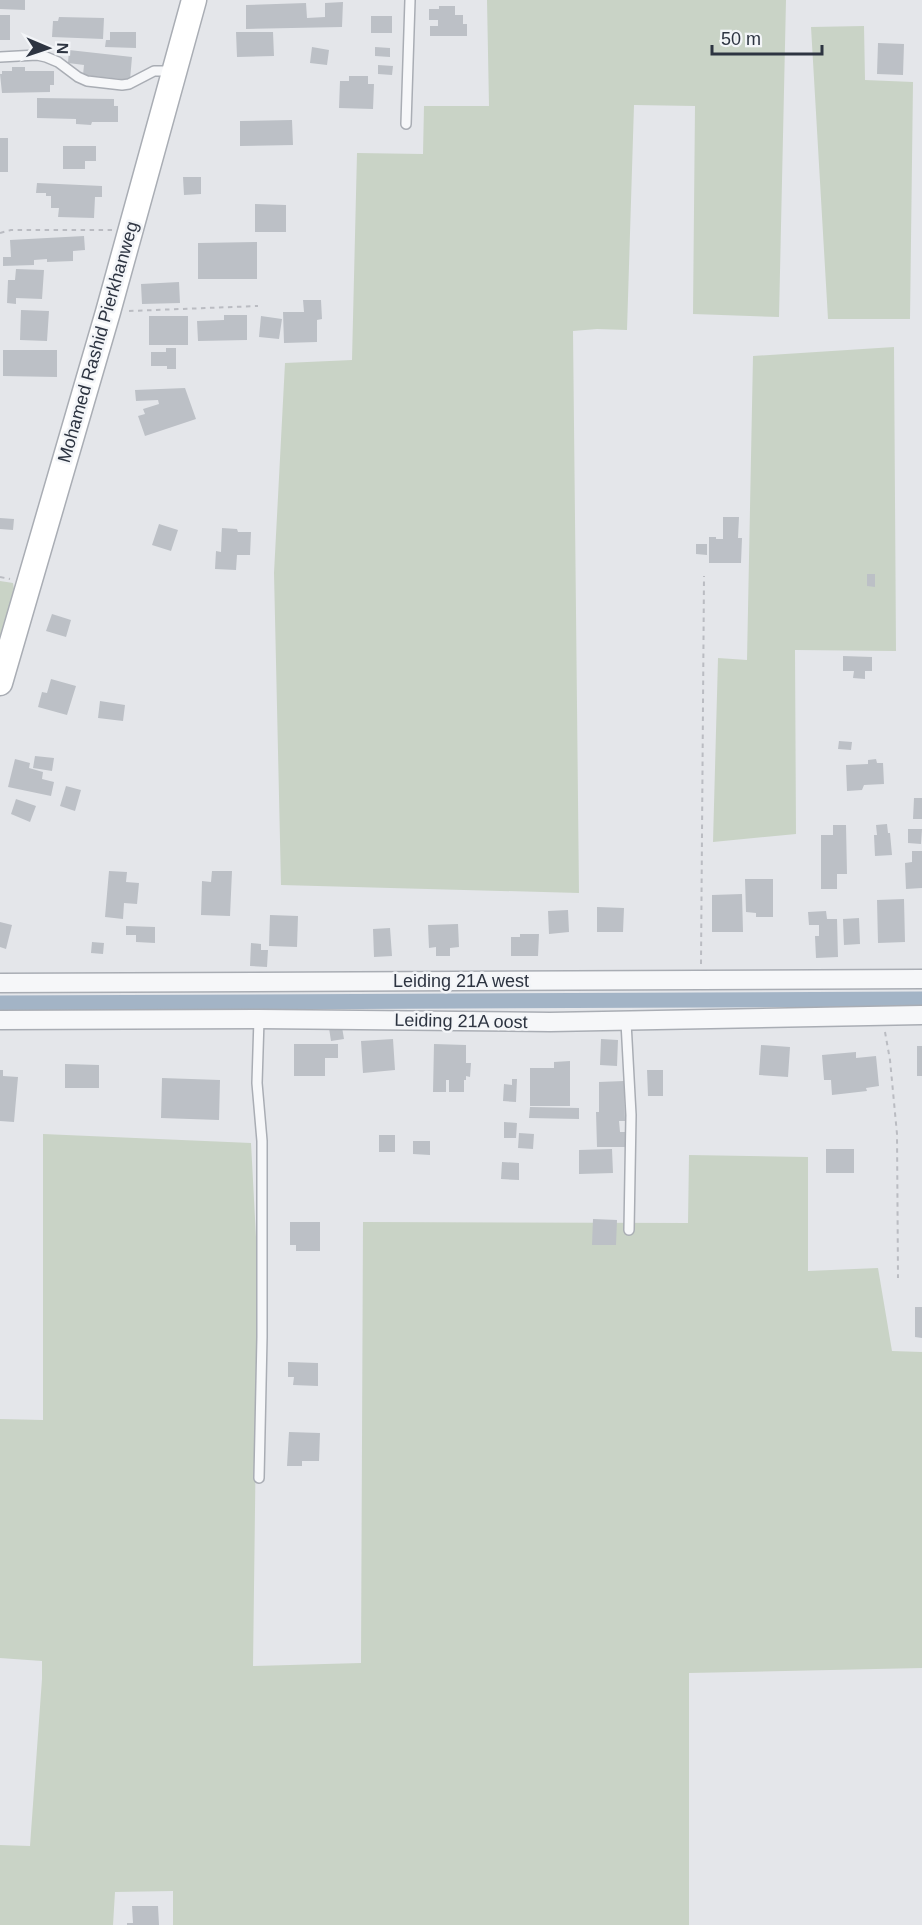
<svg xmlns="http://www.w3.org/2000/svg" width="922" height="1925" font-family="Helvetica,sans-serif">
<rect width="100%" height="100%" fill="#e4e6ea"/>
<path fill="#c9d3c6" d="M487,0H786L779,317L693,314L695,106L634,105L627,330L597,329L573,331L579,893L281,885L274,573L285,363L352,360L357,153L423,154L424,106H489Z
M864,26L865,80L913,82L910,319H828L811,27Z
M894,347L896,651L795,650L796,834L713,842L718,658L747,660L753,356Z
M0,581L13,583L15,595L0,651Z
M43,1134L251,1143L258,1275L253,1666L361,1663L363,1222L688,1223L689,1155L808,1157V1271L878,1268L892,1351L922,1352V1668L689,1673V1925H173V1891L115,1892L113,1925H0V1845L30,1846L42,1679V1661L0,1658V1419L43,1420Z"/>
<g fill="none" stroke-linecap="round" stroke-linejoin="round">
<path stroke="#a3b4c6" stroke-width="15" d="M0,1003L922,999"/>
</g>
<path fill="#bcc0c6" d="M0,0H25V10L0,9Z
M343,2L342,27L246,29V5L306,3L307,18L325,17V3Z
M439,6H455V15H463V24H467V36H430V26H438V20H429V9H439Z
M0,15H10V40H0Z
M371,16H392V33H371Z
M59,17L104,18L103,39L52,37L53,21H58Z
M110,32H136V48L105,47L106,40H110Z
M236,32H273L274,56L237,57Z
M878,43L904,44L903,75L877,74Z
M312,47L329,50L327,65L310,63Z
M375,47L390,48V57L375,56Z
M69,50L132,57L130,80L83,75L84,65L68,63Z
M378,65L393,66L392,75L378,74Z
M12,67H25V71H54V85H50V92L2,93L0,74H2V71H12Z
M349,76H368V84H374L373,109L339,108L340,81H349Z
M37,98L114,99V106H118V122H92L91,125L76,124V119L37,118Z
M292,120L293,145L240,146V121Z
M0,138H8V172H0Z
M63,146H96V161H85V169H63Z
M183,177H201V194L184,195Z
M37,183L102,186V197H95L94,218L58,217L59,208H51V196H46V193H36Z
M255,204L286,205V232H255Z
M84,236L85,250L73,251V261L47,262V259L34,260V265L3,266V257H11L10,240Z
M257,242V279H198V243Z
M16,269L44,270L42,299L16,298V304L7,303L8,280H15Z
M179,282L180,303L142,304L141,284Z
M303,300H321L322,319L317,320V342L284,343L283,312H304Z
M21,310L49,311L47,341L20,340Z
M224,315H247V340L198,341L197,321L224,320Z
M149,316H188V345H149Z
M261,316L282,319L279,339L259,337Z
M166,348H176V369H167V366H151V352H166Z
M3,350H57V377L3,376Z
M185,388L196,419L145,436L138,416L145,414L143,409L159,404L158,400L136,401L135,390Z
M723,517H739L738,538H742L741,563H709V537H716V539H723Z
M0,518L14,519L13,530L0,529Z
M159,524L178,530L171,551L152,545Z
M222,528L237,529L238,532H251L250,555H237L236,570L215,569L216,551L221,552Z
M696,544H707V555L696,554Z
M867,574H875V587L867,586Z
M52,614L71,620L66,637L46,631Z
M843,656L872,657V671H865V679L853,678L854,671H843Z
M51,679L76,686L67,715L38,707L42,692L47,693Z
M100,701L125,705L123,721L98,718Z
M839,741L852,742L851,750L838,749Z
M35,756L54,758L52,771L33,768Z
M15,759L30,763L29,768L43,772L42,779L54,782L51,796L8,787Z
M876,759L877,763H883L884,784L864,785L862,790L847,791L846,765L868,764V760Z
M66,786L81,790L75,811L60,806Z
M914,798H922V819H913Z
M16,799L36,806L30,822L11,814Z
M887,824L888,833H890L892,855L875,856L874,835H877L876,825Z
M833,825H846L847,874H837V889H821V835H833Z
M908,829H922L921,844L908,843Z
M912,851H922V888L906,889L905,863L912,862Z
M109,871L127,872L126,882L139,883L137,904L124,903L123,919L105,917Z
M212,871H232L230,916L201,915L202,881L211,882Z
M745,879H773V917H756V913L746,912Z
M742,894L743,932H712V895Z
M904,899L905,942L878,943L877,900Z
M597,907L624,908L623,932H597Z
M568,910L569,932L549,934L548,911Z
M826,911L827,919H837L838,957L816,958L815,936H819V925H809L808,912Z
M270,915L298,916L297,947L269,946Z
M859,918L860,944L844,945L843,919Z
M0,922L12,925L6,949L0,947Z
M458,924L459,947L450,948V956H436V947L429,948L428,925Z
M126,926L155,927V943L136,942V935H126Z
M390,928L392,956L374,957L373,929Z
M520,934H539L538,956H511V937H520Z
M92,942L104,943L103,954L91,953Z
M251,943L261,944V950H268L267,967L250,966Z
M342,1027L344,1039L331,1041L329,1028Z
M393,1039L395,1070L363,1073L361,1041Z
M601,1039L618,1040L617,1066L600,1065Z
M294,1044H338V1058H325V1076H294Z
M434,1044L466,1045V1063H471L470,1077L466,1076V1080H464V1092H449V1080H446V1092H433Z
M761,1045L790,1047L788,1077L759,1075Z
M917,1046H922V1076H917Z
M856,1052V1058L876,1056L879,1086L866,1088L867,1091L832,1095L831,1080H824L822,1055Z
M570,1061V1106H530V1068H554V1062Z
M65,1064L99,1065V1088H65Z
M0,1070H3V1076L18,1077L14,1122L0,1121Z
M647,1070H663V1096H648Z
M162,1078L220,1080L219,1120L161,1118Z
M512,1079H517L516,1102L503,1101L504,1084L512,1085Z
M624,1081L625,1121H619L620,1132H627V1147H597L596,1112H599V1082Z
M530,1107L579,1108V1119L529,1118Z
M504,1122L517,1123L516,1138H504Z
M519,1133L534,1134L533,1149L518,1148Z
M379,1135H395V1152H379Z
M413,1141H430V1155L413,1154Z
M612,1149L613,1173L579,1174V1150Z
M826,1149H854V1173H826Z
M502,1162L519,1163V1180L501,1179Z
M593,1219L617,1220L616,1245H592Z
M290,1222H320V1251H296V1245H290Z
M915,1307H922V1338L915,1337Z
M288,1362L318,1363V1386L293,1385L294,1377H288Z
M289,1432L320,1433L319,1461H302V1466H287Z
M132,1906H158L159,1925H127V1923H133Z"/>
<g fill="none" stroke-linecap="round" stroke-linejoin="round">
<g stroke="#a9adb4" stroke-width="12">
<path id="lane" d="M0,57L37,55L46,57L58,62L78,77L87,81L122,85L129,84L154,71H174
M406,124L410,0
M259,1019L257,1083L262,1141V1337L259,1478
M626,1022L631,1115L629,1230"/>
</g>
<g stroke="#a9adb4" stroke-width="21">
<path id="street" d="M0,983L922,979
M0,1020L259,1019L550,1022L922,1015"/>
</g>
<g stroke="#a9adb4" stroke-width="27">
<path id="secondary" d="M0,683L108,312L194,0"/>
</g>
<path stroke="#babcc2" stroke-width="2" stroke-dasharray="4.5 4.5" stroke-linecap="butt" d="M0,233L11,230H112
M129,311L258,306
M0,577L10,579
M701,964L704,576
M885,1032L890,1060L897,1134L898,1278"/>
<use href="#lane" stroke="#f6f7f9" stroke-width="9"/>
<use href="#street" stroke="#f6f7f9" stroke-width="18"/>
<use href="#secondary" stroke="#fff" stroke-width="24"/>
</g>
<g text-anchor="middle" dominant-baseline="central" stroke-width="5" stroke-linejoin="round" paint-order="stroke">
<g font-size="18" fill="#2d3441" stroke="#f3f5f8">
<text transform="translate(98 342) rotate(-74)">Mohamed Rashid Pierkhanweg</text>
<text x="461" y="981">Leiding 21A west</text>
<text transform="translate(461 1021) rotate(1)">Leiding 21A oost</text>
</g>
</g>
<g transform="translate(48 48) rotate(92)" stroke="#f3f5f8" stroke-width="4.5" paint-order="stroke">
<path d="M0-4.5L10 22L0 15L-10 22Z" fill="#2d3441"/>
<text y="-9" font-size="16" font-weight="bold" text-anchor="middle" fill="#2d3441">N</text>
</g>
<path d="M712 45v9h110v-9" fill="none" stroke="#2d3441" stroke-width="3"/>
<text x="721" y="45" font-size="18" fill="#2d3441" stroke="#f3f5f8" stroke-width="4.5" paint-order="stroke">50 m</text>
</svg>
